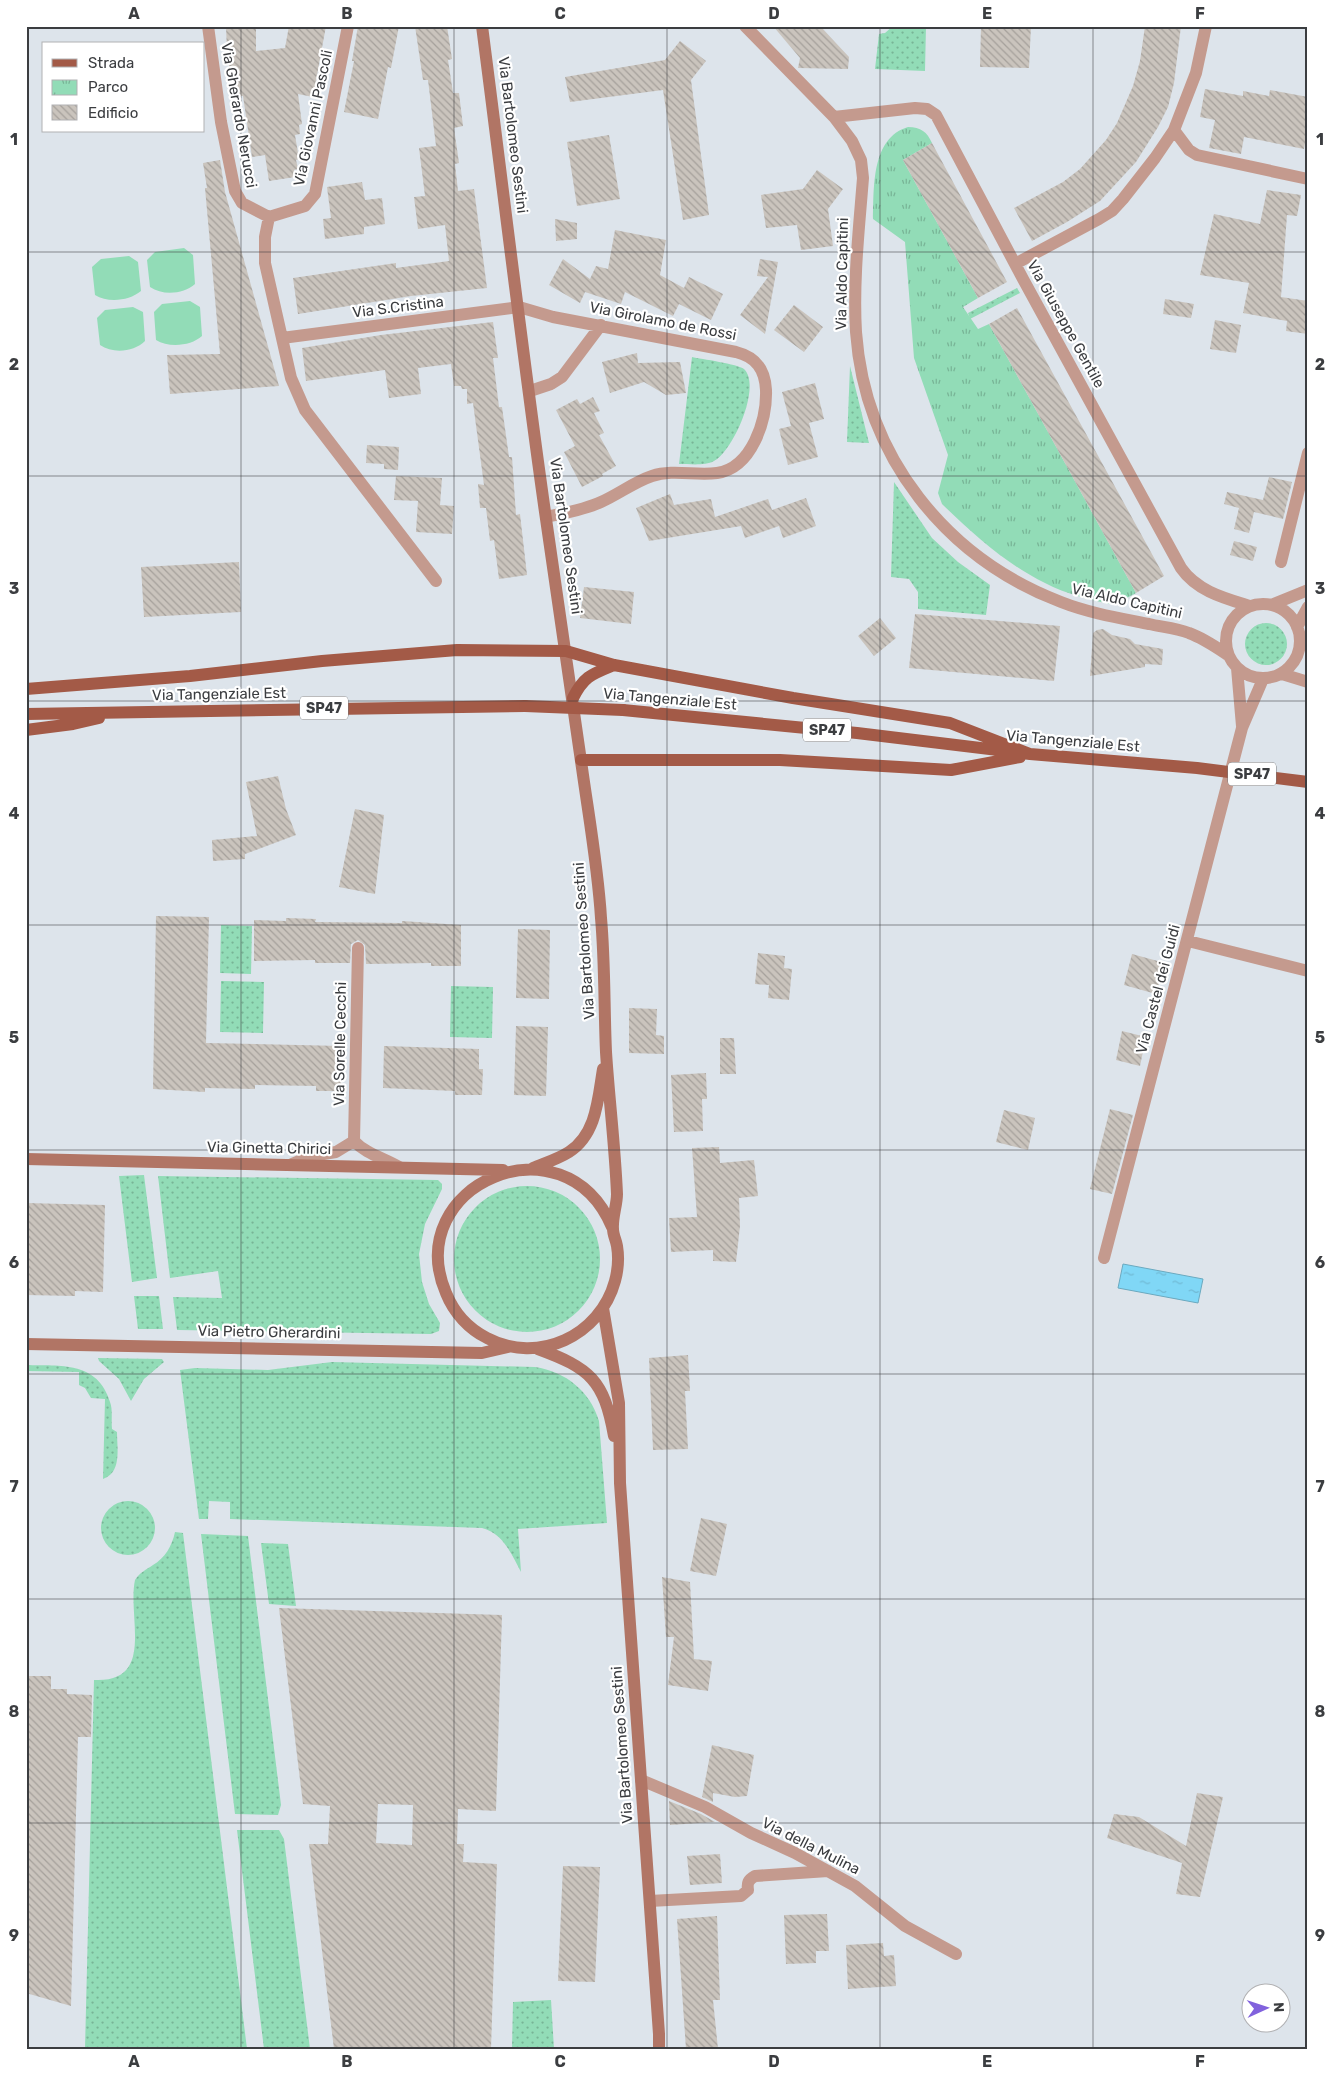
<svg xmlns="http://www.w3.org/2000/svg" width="1334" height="2075" font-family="Rubik,sans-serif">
<defs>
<pattern id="grass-dots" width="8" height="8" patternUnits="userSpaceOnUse" patternTransform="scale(1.25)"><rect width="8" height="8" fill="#92dcb7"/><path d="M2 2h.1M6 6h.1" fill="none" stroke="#78b496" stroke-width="1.8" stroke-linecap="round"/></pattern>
<pattern id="park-tufts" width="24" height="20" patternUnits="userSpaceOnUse" patternTransform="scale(1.25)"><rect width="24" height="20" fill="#92dcb7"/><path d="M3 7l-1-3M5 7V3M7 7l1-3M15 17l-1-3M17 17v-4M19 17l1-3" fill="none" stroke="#78b496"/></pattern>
<pattern id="water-ripples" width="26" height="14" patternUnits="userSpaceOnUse" patternTransform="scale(1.25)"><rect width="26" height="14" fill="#80d7f6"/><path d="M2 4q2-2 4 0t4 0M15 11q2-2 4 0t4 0" fill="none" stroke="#70b9d4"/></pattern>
<pattern id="building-back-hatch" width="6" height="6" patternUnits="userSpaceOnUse" patternTransform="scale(1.25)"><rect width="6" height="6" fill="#cac4bd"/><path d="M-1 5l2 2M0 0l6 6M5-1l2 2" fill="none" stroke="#a5a09b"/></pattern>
</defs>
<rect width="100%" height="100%" fill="#dde4eb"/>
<path fill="url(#grass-dots)" d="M893,26H926L925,71L875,69L879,34L885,33Z
M1017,288L1020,293L970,319L968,313Z
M692,357C701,359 738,364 744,369C762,386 733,451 714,461C705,466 690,464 679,464Z
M850,366L869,443L847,442Z
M894,482L932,538L958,562L990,585L986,615L918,609V592L909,579L891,577Z
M1245 644a21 21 0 1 1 42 0a21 21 0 1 1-42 0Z
M221,925L252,926L251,974L220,973Z
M221,981L264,982L263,1033L220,1032Z
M451,986L493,987L492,1038L450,1037Z
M144,1175L157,1278L132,1282L119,1176Z
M158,1176L438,1180L442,1184V1189L425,1224L419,1254L422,1282L429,1304L440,1323L439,1331L431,1334L177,1330L173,1297L222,1298L218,1271L170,1278Z
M454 1259a73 73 0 1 1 146 0a73 73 0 1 1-146 0Z
M134,1296H159L163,1329H138Z
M98,1358L162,1359L164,1362L144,1379L131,1401L119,1379L99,1361Z
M332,1362L535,1367C566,1372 590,1391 599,1421L607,1523L518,1529L521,1572C512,1555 503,1533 482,1528L230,1519V1502L209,1501L208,1519H199L180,1370L195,1368L268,1370Z
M26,1365C60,1366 98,1361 110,1402C113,1410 111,1420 112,1429L117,1432C117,1448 122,1473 103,1479L105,1399L91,1398L85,1388L79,1385V1372L26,1371Z
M101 1528a27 27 0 1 1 54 0a27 27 0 1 1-54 0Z
M175,1532L183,1533L247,2049H85L94,1680C156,1683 127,1617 135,1580C140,1572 146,1570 153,1565C165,1558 172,1546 175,1532Z
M201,1534L248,1536L281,1805L278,1815L235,1814Z
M261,1543L288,1544L296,1606L269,1604Z
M237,1830H279L284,1839L310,2049H264Z
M551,2000L554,2049H512L513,2002Z"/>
<path fill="url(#park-tufts)" d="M908,127C921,127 927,132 932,143L903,160L978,298L963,307L978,329L989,324L1136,593L1114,605C1091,600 1066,594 1045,583C1006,564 973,534 942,504L938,493L948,455L914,358L905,242L873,219C874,188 871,138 908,127Z"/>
<path fill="#92dcb7" d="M184,248L193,255L195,284C184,294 163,296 150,287L147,260L155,252Z
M129,256L138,262L141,291C129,301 108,303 95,295L92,267L101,259Z
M190,301L200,307L202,336C191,346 169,348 156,340L154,312L162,304Z
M133,307L143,312L145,341C134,352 113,354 100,345L97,318L105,310Z"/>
<path fill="url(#water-ripples)" stroke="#6ba9bf" d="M1123,1264L1203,1279L1198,1303L1118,1288Z"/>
<path fill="url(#building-back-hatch)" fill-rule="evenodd" d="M226,26H256V51L285,48L289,26H326L313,97L298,94L302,124L299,125L300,134L295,135L299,159L296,160L298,169L294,170L295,177L269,181L265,155L252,157L243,96L230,97L227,74L230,73L227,52Z
M358,26H399L391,68L388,67L378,119L344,112L354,61H352Z
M415,26H447L452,59L448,60L453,93H459L463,126L454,128L459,163L455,164L458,191L474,189L487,288L411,296L298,314L293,278L396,263V268L449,261L445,225L418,229L414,197L425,196L419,148L436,146L428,80H423Z
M773,26H820L849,57L848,69L798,68L800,58Z
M981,26H1031L1029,68L980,67Z
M1145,26H1181L1174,83L1168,107L1158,127L1136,162L1100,201L1067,222L1032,241L1014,208L1063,182L1080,169L1106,140L1117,123L1133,86L1140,61Z
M680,41L706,61L691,80L709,215L683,220L663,90L570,102L565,77L665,60Z
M1205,89L1243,96V91L1269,96L1270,90L1308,97V138H1306L1304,149L1244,137L1241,154L1209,148L1215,120L1200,117Z
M609,135L620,199L577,206L567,142Z
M932,143L1007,282L978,298L903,160Z
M220,160L225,192L279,386L170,394L167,355L220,354L205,188H207L203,163Z
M817,170L843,189L828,209L833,246L801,250L797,225L766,228L761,195L803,189Z
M362,182L365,200L382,198L385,224L364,227V234L325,239L323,219L331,218L327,187Z
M1267,190L1301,195L1297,216L1287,215L1281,297L1308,301V334L1286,331L1287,321L1243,313L1249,283L1200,275L1214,214L1260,224Z
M555,219L577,223V239L556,241Z
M615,230L666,240L660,275L684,288L689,277L723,294L711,320L679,304L673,316L625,292L621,304L585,292L580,303L549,285L563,259L590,279L596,266L608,269Z
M760,259L778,262L765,334L740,315L768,277L757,276Z
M1165,299L1194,304L1191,318L1163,314Z
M794,305L823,327L804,352L774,330Z
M1017,308L1164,576L1136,593L989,324Z
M1215,320L1241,325L1236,353L1210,349Z
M493,322L498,358H493L499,407H502L509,457H512L516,515L520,514L527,575L499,579L494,540L490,541L486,508H480L478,484L484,485L473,403L467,404V389H462L461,386H454L451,364L418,368L421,394L389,398L385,370L306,381L302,348L381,335Z
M637,353L638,363L680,362L686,393L666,395L644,382L610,393L602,362Z
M815,383L824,419L809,423L818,457L788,465L779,429L791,426L782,392Z
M593,397L600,411L594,413L604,433L599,435L616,466L602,474L603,476L582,487L564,452L575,446L556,410L577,399L580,404Z
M367,445L399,447L398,470L384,469V464L366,463Z
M396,476L442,478L440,505L454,506L452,534L416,532L418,501L394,500Z
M1269,477L1292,482L1283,519L1254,512L1249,533L1234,529L1239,508L1224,504L1227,492L1263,500Z
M670,494L674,505L711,499L715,517L768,499L772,510L806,498L816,526L783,538L779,526L745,538L741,526L649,541L636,508Z
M1234,541L1257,547L1253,561L1230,555Z
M239,562L241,612L144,617L141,567Z
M584,587L634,592L631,624L580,618Z
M915,614L1060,626L1054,681L909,668Z
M880,618L896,638L874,656L858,636Z
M1103,629L1112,635L1130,639L1135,644L1163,649L1162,665L1145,664V667L1090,676L1093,633L1097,630Z
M278,776L286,809L296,835L245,854V859L213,861L212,840L257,836L246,782Z
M355,809L384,815L375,894L339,887Z
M156,916L209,917L206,1043L342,1046L341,1091H316V1086L255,1085V1089L205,1088V1092L153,1089Z
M286,918L316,919L315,922L402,923V921L461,925V966H431V963L366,964L365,945L358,940L351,944L350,963H315V960L254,961V920L286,921Z
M518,929L550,930L549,999L516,998Z
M758,953L785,956L784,968L792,969L789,1000L768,998L769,985L755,984Z
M1132,954L1165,963L1156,994L1124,985Z
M629,1008L657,1009L656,1035L664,1036V1054L629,1053Z
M516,1026L548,1027L546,1096L514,1095Z
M1122,1031L1146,1037L1140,1066L1116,1060Z
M720,1038H734L736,1074H720Z
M384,1046L479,1049V1069H483L482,1095H455V1091L383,1088Z
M706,1073L707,1099H702L703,1131L674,1132L671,1075Z
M1110,1109L1133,1115L1112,1194L1090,1189Z
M1004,1110L1035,1118L1028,1150L996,1142Z
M719,1147L720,1163L754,1160L758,1196L739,1198L740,1226L736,1262L713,1261V1250L671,1252L669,1218L697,1217L692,1148Z
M26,1203L105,1205L103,1292L75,1291V1296L26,1295Z
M688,1355L690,1391H685L688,1449L653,1450L649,1358Z
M701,1518L727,1524L716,1576L690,1571Z
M662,1577L690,1582L694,1659L712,1661L708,1691L668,1685L674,1637H666Z
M279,1608L502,1615L496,1811L458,1809L457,1844H464L463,1862L497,1864L491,2049H334L309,1844H328L330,1806L303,1804ZM378,1804L413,1805L412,1845L376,1843Z
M26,1676H51V1689H67V1694L92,1695L91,1737H78L71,2006L26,1993Z
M712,1745L754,1755L747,1796L735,1797L713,1793V1802L702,1797Z
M1197,1793L1223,1797L1200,1897L1176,1894L1182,1863L1107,1838L1114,1814L1139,1817L1186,1846Z
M669,1801L701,1814L715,1822L670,1825Z
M720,1854L722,1883L690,1885L687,1856Z
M563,1866L600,1867L595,1982L558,1981Z
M827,1914L829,1951H816V1963L786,1964L784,1915Z
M717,1916L720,2000H713L718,2049H686L677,1919Z
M883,1943L884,1956L894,1955L896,1986L848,1989L846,1945Z"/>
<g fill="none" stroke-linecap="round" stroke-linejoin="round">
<path stroke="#c49a8e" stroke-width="12" d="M208,26L221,122L235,191L242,203L269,217
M745,26L834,117L852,141L861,160L863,178C859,229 853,281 856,332C865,457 946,558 1061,602C1089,613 1119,618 1149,624C1162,627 1176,628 1189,633C1203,638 1216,647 1228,655
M834,117L915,108L927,109L936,115L1023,279L1181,568C1197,591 1224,598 1250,606
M1174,130L1189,150L1197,155L1308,179
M269,217L265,237V263L291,378L305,410L436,581
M269,217L305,206L315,194L348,26
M1015,264L1099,219L1112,211L1123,199L1155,158L1174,130L1196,73L1206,26
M282,338L519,307L553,317L736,352C756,357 765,369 766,390C767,420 752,468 717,473C696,476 673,469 652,476C634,482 619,494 601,502C584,510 564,513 546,517
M530,391L551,384L562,377L601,325
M1281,562L1308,453
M1226 641a37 37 0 1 1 74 0a37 37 0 1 1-74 0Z
M1271,605L1308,590
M1297,627L1308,607
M1237,668L1242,726
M1282,674L1308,682
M1188,941L1308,971
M354,1141L358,948
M354,1141C366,1154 384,1158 399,1167
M292,1164L311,1156L336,1152L354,1141
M1104,1258L1242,728L1263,679
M641,1780L705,1807L751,1833L795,1853L855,1886L905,1926L956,1954
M650,1901L741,1896L748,1890C747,1883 748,1880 755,1876L828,1871"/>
<path stroke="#b17565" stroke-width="12" d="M482,26C503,188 522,350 545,512C557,597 570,683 582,768C589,818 598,868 601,918C605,962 604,1007 606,1052C609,1099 615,1146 617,1194C617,1205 612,1218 613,1229C613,1235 616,1240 617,1246C619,1258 618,1270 615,1281C600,1336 538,1365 487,1338C469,1329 454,1313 446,1293C400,1185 564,1114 612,1227
M26,1159L503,1170
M533,1168C545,1163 558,1159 569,1152C597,1134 598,1098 603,1069
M603,1308L619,1403L620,1483L659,2034V2049
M26,1344L482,1353L508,1347
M538,1349C590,1368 604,1380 614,1436"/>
<path stroke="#a35a47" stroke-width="12" d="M26,689L190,676L322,661L457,650L566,651L614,665L793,698L950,723L1030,754
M573,698C584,676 592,674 614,665
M623,710L857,733L1030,754L1197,768L1308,782
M26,714L525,706
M26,730L73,724L99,718
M581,760H780L951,770L1020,757"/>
<path stroke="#a35a47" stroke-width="12" d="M525,706L623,710"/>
</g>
<path fill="none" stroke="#3b3d40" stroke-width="1" stroke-opacity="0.55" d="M241,26V2049M454,26V2049M667,26V2049M880,26V2049M1093,26V2049M26,252H1308M26,476H1308M26,701H1308M26,925H1308M26,1150H1308M26,1374H1308M26,1599H1308M26,1823H1308"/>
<g text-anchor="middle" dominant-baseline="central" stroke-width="4.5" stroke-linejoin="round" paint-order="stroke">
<g fill="#fff" stroke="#767779" stroke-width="1">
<rect x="300" y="696.5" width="48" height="23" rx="4"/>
<rect x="803" y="718.5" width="48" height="23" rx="4"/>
<rect x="1228" y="762.5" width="48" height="23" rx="4"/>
</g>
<g font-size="14" font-weight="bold" fill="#3b3d40">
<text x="324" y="708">SP47</text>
<text x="827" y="730">SP47</text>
<text x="1252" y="774">SP47</text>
</g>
<g font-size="15" fill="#3b3d40" stroke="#fff">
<text transform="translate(239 115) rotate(80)">Via Gherardo Nerucci</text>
<text transform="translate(313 118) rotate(-78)">Via Giovanni Pascoli</text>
<text transform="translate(513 135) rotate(83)">Via Bartolomeo Sestini</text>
<text transform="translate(842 274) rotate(-89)">Via Aldo Capitini</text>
<text transform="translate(398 307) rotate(-7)">Via S.Cristina</text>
<text transform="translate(663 321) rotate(11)">Via Girolamo de Rossi</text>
<text transform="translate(1066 324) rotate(61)">Via Giuseppe Gentile</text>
<text transform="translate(566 536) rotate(82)">Via Bartolomeo Sestini</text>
<text transform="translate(1127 601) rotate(13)">Via Aldo Capitini</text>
<text transform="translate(219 694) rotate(-1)">Via Tangenziale Est</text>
<text transform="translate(670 699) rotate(5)">Via Tangenziale Est</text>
<text transform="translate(1073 741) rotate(5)">Via Tangenziale Est</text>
<text transform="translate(584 941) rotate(-94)">Via Bartolomeo Sestini</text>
<text transform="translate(1158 989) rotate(-75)">Via Castel dei Guidi</text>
<text transform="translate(340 1044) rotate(-89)">Via Sorelle Cecchi</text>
<text transform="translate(269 1148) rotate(1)">Via Ginetta Chirici</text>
<text transform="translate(269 1332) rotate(1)">Via Pietro Gherardini</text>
<text transform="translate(622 1745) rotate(-94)">Via Bartolomeo Sestini</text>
<text transform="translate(811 1846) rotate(27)">Via della Mulina</text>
</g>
</g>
<rect width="1334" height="2075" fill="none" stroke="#ffffff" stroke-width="55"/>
<rect x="42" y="42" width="162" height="90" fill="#ffffff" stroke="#b1b1b3"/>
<rect x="52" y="59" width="25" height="8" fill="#a35a47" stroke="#b1b1b3"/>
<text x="88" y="68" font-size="15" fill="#3b3d40">Strada</text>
<rect x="52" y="80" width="25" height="15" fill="url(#park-tufts)" stroke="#b1b1b3"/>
<text x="88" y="92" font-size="15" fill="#3b3d40">Parco</text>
<rect x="52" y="105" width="25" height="15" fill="url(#building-back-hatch)" stroke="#b1b1b3"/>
<text x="88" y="118" font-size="15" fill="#3b3d40">Edificio</text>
<g transform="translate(1266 2008) rotate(87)"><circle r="24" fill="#ffffff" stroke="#b1b1b3"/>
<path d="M0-4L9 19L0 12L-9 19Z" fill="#8162dd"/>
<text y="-8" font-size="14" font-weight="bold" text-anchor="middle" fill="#3b3d40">N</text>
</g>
<rect x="28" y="28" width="1278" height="2020" fill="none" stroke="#3b3d40" stroke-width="2"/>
<g font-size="16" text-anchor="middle" font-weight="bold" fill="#3b3d40">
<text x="134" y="19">A</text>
<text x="347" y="19">B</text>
<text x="560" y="19">C</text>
<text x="774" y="19">D</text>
<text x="987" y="19">E</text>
<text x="1200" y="19">F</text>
<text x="14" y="145">1</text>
<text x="1320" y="145">1</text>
<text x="14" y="370">2</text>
<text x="1320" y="370">2</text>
<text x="14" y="594">3</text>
<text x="1320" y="594">3</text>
<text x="14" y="819">4</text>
<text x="1320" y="819">4</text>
<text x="14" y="1043">5</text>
<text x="1320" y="1043">5</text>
<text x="14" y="1268">6</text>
<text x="1320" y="1268">6</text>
<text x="14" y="1492">7</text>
<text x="1320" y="1492">7</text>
<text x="14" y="1717">8</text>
<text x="1320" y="1717">8</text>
<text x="14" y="1941">9</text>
<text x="1320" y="1941">9</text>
<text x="134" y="2067">A</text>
<text x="347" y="2067">B</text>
<text x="560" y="2067">C</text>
<text x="774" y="2067">D</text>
<text x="987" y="2067">E</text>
<text x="1200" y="2067">F</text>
</g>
</svg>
